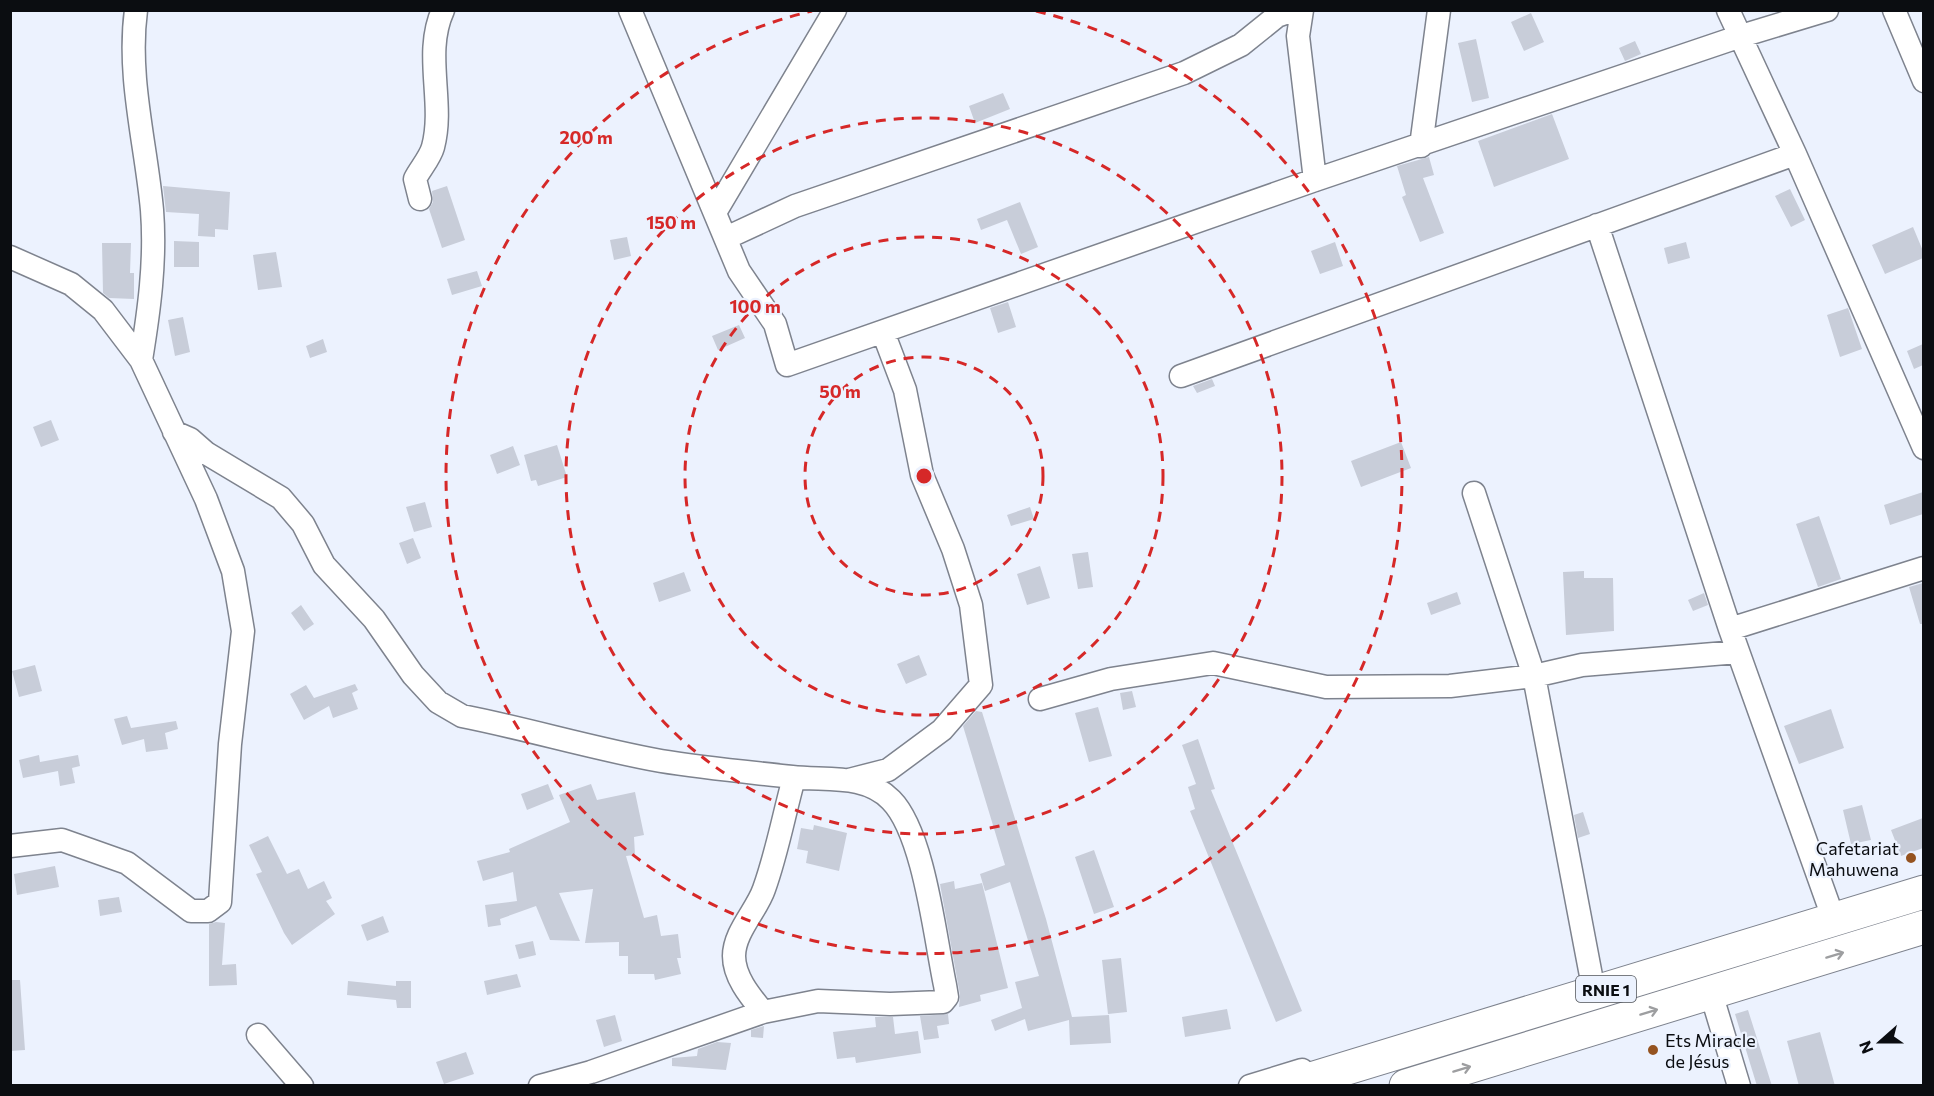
<svg xmlns="http://www.w3.org/2000/svg" width="1934" height="1096" font-family="Commissioner,sans-serif">
<rect width="100%" height="100%" fill="#ecf2fe"/>
<path fill="#c8cdd9" d="M1531,13L1544,42L1524,51L1511,22Z
M1476,39L1489,98L1472,102L1458,43Z
M1635,41L1641,54L1625,61L1619,48Z
M1003,93L1010,109L975,123L969,106Z
M1552,114L1569,159L1494,187L1478,141Z
M1429,157L1434,175L1423,178L1444,233L1420,242L1402,197L1406,195L1397,166Z
M163,186L230,192L228,230L215,229V237L198,236L199,214L166,212Z
M447,186L465,240L442,248L429,209L433,202L432,191Z
M1790,189L1805,220L1791,227L1775,196Z
M1020,202L1038,247L1021,254L1007,220L981,230L977,219Z
M1913,227L1923,251V258L1885,274L1872,245Z
M627,237L631,256L614,260L610,240Z
M174,241L199,242V267H174Z
M1335,242L1343,266L1320,274L1311,251Z
M1686,242L1690,258L1668,264L1664,248Z
M102,243H131L130,273H134V299L109,298L103,293Z
M276,252L282,287L258,290L253,255Z
M477,271L482,286L452,295L447,279Z
M1008,302L1016,327L998,333L990,308Z
M1848,308L1862,349L1840,357L1827,315Z
M183,317L190,352L175,356L168,320Z
M739,325L745,338L718,350L712,336Z
M323,339L327,352L310,358L306,346Z
M1923,344V365L1914,369L1907,351Z
M1212,379L1215,386L1197,393L1193,386Z
M51,420L59,440L41,447L33,427Z
M1401,442L1411,468L1361,487L1351,461Z
M557,445L567,477L538,486L536,480L531,481L524,455Z
M513,446L520,465L497,474L490,455Z
M1923,492V514L1890,525L1884,505Z
M425,502L432,527L414,532L406,507Z
M1030,507L1034,519L1011,526L1007,515Z
M1819,516L1841,579L1818,587L1796,524Z
M413,538L421,558L407,564L399,543Z
M1088,552L1093,587L1078,589L1072,554Z
M1040,566L1050,598L1027,605L1017,574Z
M1584,571V578H1613L1614,631L1566,635L1563,572Z
M684,572L691,591L659,602L653,583Z
M1923,583V624H1920L1909,587Z
M1457,592L1461,604L1431,615L1427,603Z
M1704,593L1708,605L1693,611L1688,600Z
M301,605L314,624L304,631L291,613Z
M919,655L927,675L906,684L897,664Z
M35,665L42,691L19,697L12,671Z
M355,684L358,690L352,693L358,709L333,718L329,706L304,720L290,694L306,685L314,698Z
M1132,691L1136,707L1123,710L1120,693Z
M1098,707L1112,756L1089,762L1075,713Z
M1831,709L1844,748L1799,764L1784,726Z
M976,711L982,712L1046,919L1072,1017L1109,1015L1111,1043L1070,1045L1069,1020L1028,1031L1025,1019L995,1031L991,1020L1022,1008L1015,982L1039,976L1010,882L985,891L980,874L1005,865L963,726Z
M127,716L131,728L176,721L178,729L165,733L168,749L146,752L144,739L122,745L114,719Z
M1198,739L1215,789L1211,790L1302,1011L1276,1022L1190,811L1195,809L1188,787L1196,784L1182,745Z
M39,755L40,762L78,755L80,766L72,768L75,783L60,786L58,771L23,778L19,760Z
M548,784L554,799L527,810L521,794Z
M591,784L597,800L635,792L644,835L634,837L635,855L626,856L644,918L657,915L661,936L678,934L681,958H677L681,974L655,980L654,974H628V956H619V942L585,943L593,889L559,893L580,941L550,940L536,906L500,919L501,925L488,927L485,905L517,901L513,872L483,881L477,861L510,852L509,849L570,822L559,795Z
M1862,805L1871,840L1851,844L1843,810Z
M1583,812L1590,834L1578,838L1574,815Z
M1923,818V848L1901,856L1891,830Z
M814,825L847,833L839,871L806,863L808,851L797,849L801,828L813,830Z
M268,836L287,874L299,869L308,889L324,881L332,898L326,901L335,914L292,945L284,933L256,874L262,872L249,845Z
M1094,850L1114,907L1094,914L1075,857Z
M55,866L59,887L17,895L14,874Z
M954,881L955,889L982,883L1008,988L980,995L981,1001L959,1007L960,995L940,884Z
M119,897L122,912L100,916L98,900Z
M383,916L389,932L367,941L361,925Z
M216,922L225,923L222,965L236,964L237,985L209,986V924Z
M533,941L536,955L519,959L515,945Z
M1121,958L1127,1012L1108,1014L1102,960Z
M517,974L521,987L487,995L484,981Z
M10,980H20L25,1050L10,1051Z
M348,981L396,986V981H411V1008H397L396,1000L347,995Z
M1227,1009L1231,1029L1185,1037L1182,1017Z
M1748,1010L1772,1086H1757L1735,1014Z
M948,1014L949,1024L937,1026L939,1038L924,1040L920,1016Z
M615,1015L622,1041L604,1047L596,1020Z
M875,1017H893L895,1034L918,1031L921,1053L856,1063L855,1057L837,1059L833,1032L876,1027Z
M764,1026L763,1038L751,1037V1030Z
M1820,1032L1835,1086H1799L1787,1041Z
M717,1042L731,1043L726,1070L672,1066V1058L697,1056L698,1049Z
M466,1052L474,1074L444,1084L436,1062Z"/>
<g fill="none" stroke-linecap="round" stroke-linejoin="round">
<g stroke="#7e838e" stroke-width="25">
<path id="minor" d="M136,10C127,77 146,144 152,210C156,261 149,311 141,360
M630,10L739,271L775,324L787,365L1315,180L1738,37L1827,10
M1302,10L1298,36L1315,180
M1728,10L1795,154L1924,448
M1894,10L1924,81
M1421,146L1439,10
M420,199L415,179C420,169 430,158 433,147C445,102 423,54 443,10
M716,211L835,10
M1597,225L1730,629L1830,909
M726,238L795,206L1184,73L1241,45L1277,16L1294,10
M10,257L71,284L103,310L141,360L206,499L233,571L243,631L230,744L220,902L208,911H191L127,863L62,840L10,846
M1181,376L1795,154
M174,432L190,439L206,453L281,498L303,524L324,565L374,619L413,675L438,702L462,716C528,729 594,749 661,761C704,768 748,772 792,777C825,781 865,773 891,800C924,833 935,938 945,985L947,997L943,1002L890,1004L818,1001L763,1012L591,1072L540,1086
M1474,493L1534,676L1592,981
M1730,629L1924,568
M1040,699L1111,679L1213,663L1326,687L1450,686L1534,676L1582,665L1738,652
M849,780L888,770L942,730L981,685L971,605L953,549L922,475L905,390L883,332
M1711,993L1739,1086
M763,1012C750,996 734,977 734,956C734,932 757,910 764,889C777,853 784,814 794,778
M258,1035L302,1086
M1250,1086L1302,1070"/>
</g>
<g stroke="#7e838e" stroke-width="35">
<path id="highway" d="M1288,1086L1924,892
M1406,1086L1924,927"/>
</g>
<use href="#minor" stroke="#fff" stroke-width="22"/>
<use href="#highway" stroke="#fff" stroke-width="33"/>
</g>
<defs><path id="oneway-shaft" d="M-6 0H5M1.5-3L5.5 0L1.5 3" fill="none" stroke-width="1.6" stroke-linecap="round" stroke-linejoin="round" transform="scale(1.5)"/></defs>
<g stroke="#9d9ea0">
<use href="#oneway-shaft" transform="translate(1835 955) rotate(-17)"/>
<use href="#oneway-shaft" transform="translate(1649 1012) rotate(-17)"/>
<use href="#oneway-shaft" transform="translate(1462 1069) rotate(-17)"/>
</g>
<g fill="none" stroke="#d62828" stroke-width="3" stroke-dasharray="10 8">
<circle cx="924" cy="476" r="119"/>
<circle cx="924" cy="476" r="239"/>
<circle cx="924" cy="476" r="358"/>
<path d="M1036 11A478 478 0 1 1 812 11"/>
</g>
<g fill="#955320" stroke="#ecf2fe" stroke-width="2">
<circle cx="1911" cy="858" r="6"/>
<circle cx="1653" cy="1050" r="6"/>
</g>
<g text-anchor="middle" dominant-baseline="central" stroke-width="4.5" stroke-linejoin="round" paint-order="stroke">
<rect fill="#ecf2fe" stroke="#4e5258" stroke-width="1.5" x="1576" y="976" width="60" height="26" rx="4.5"/>
<g font-size="16" font-weight="bold" fill="#0b0d11">
<text x="1606" y="989">RNIE 1</text>
</g>
<g font-size="18" fill="#0b0d11" stroke="#ecf2fe" text-anchor="end">
<text x="1899" y="848">Cafetariat<tspan x="1899" dy="21">Mahuwena</tspan></text>
<text x="1665" y="1040" text-anchor="start">Ets Miracle<tspan x="1665" dy="21">de Jésus</tspan></text>
</g>
</g>
<circle cx="924" cy="476" r="9" fill="#d62828" stroke="#ecf2fe" stroke-width="3"/>
<g font-size="18" text-anchor="middle" font-weight="bold" fill="#d62828" stroke="#ecf2fe" stroke-width="4.5" stroke-linejoin="round" paint-order="stroke">
<text x="586" y="144">200 m</text>
<text x="671" y="229">150 m</text>
<text x="755" y="313">100 m</text>
<text x="840" y="398">50 m</text>
</g>
<rect width="1934" height="1096" fill="none" stroke="#0b0d11" stroke-width="24"/>
<g transform="translate(1880 1042) rotate(249)" stroke="#ecf2fe" stroke-width="4.5" paint-order="stroke">
<path d="M0-4.5L10 22L0 15L-10 22Z" fill="#0b0d11"/>
<text y="-9" font-size="16" font-weight="bold" text-anchor="middle" fill="#0b0d11">N</text>
</g>
</svg>
